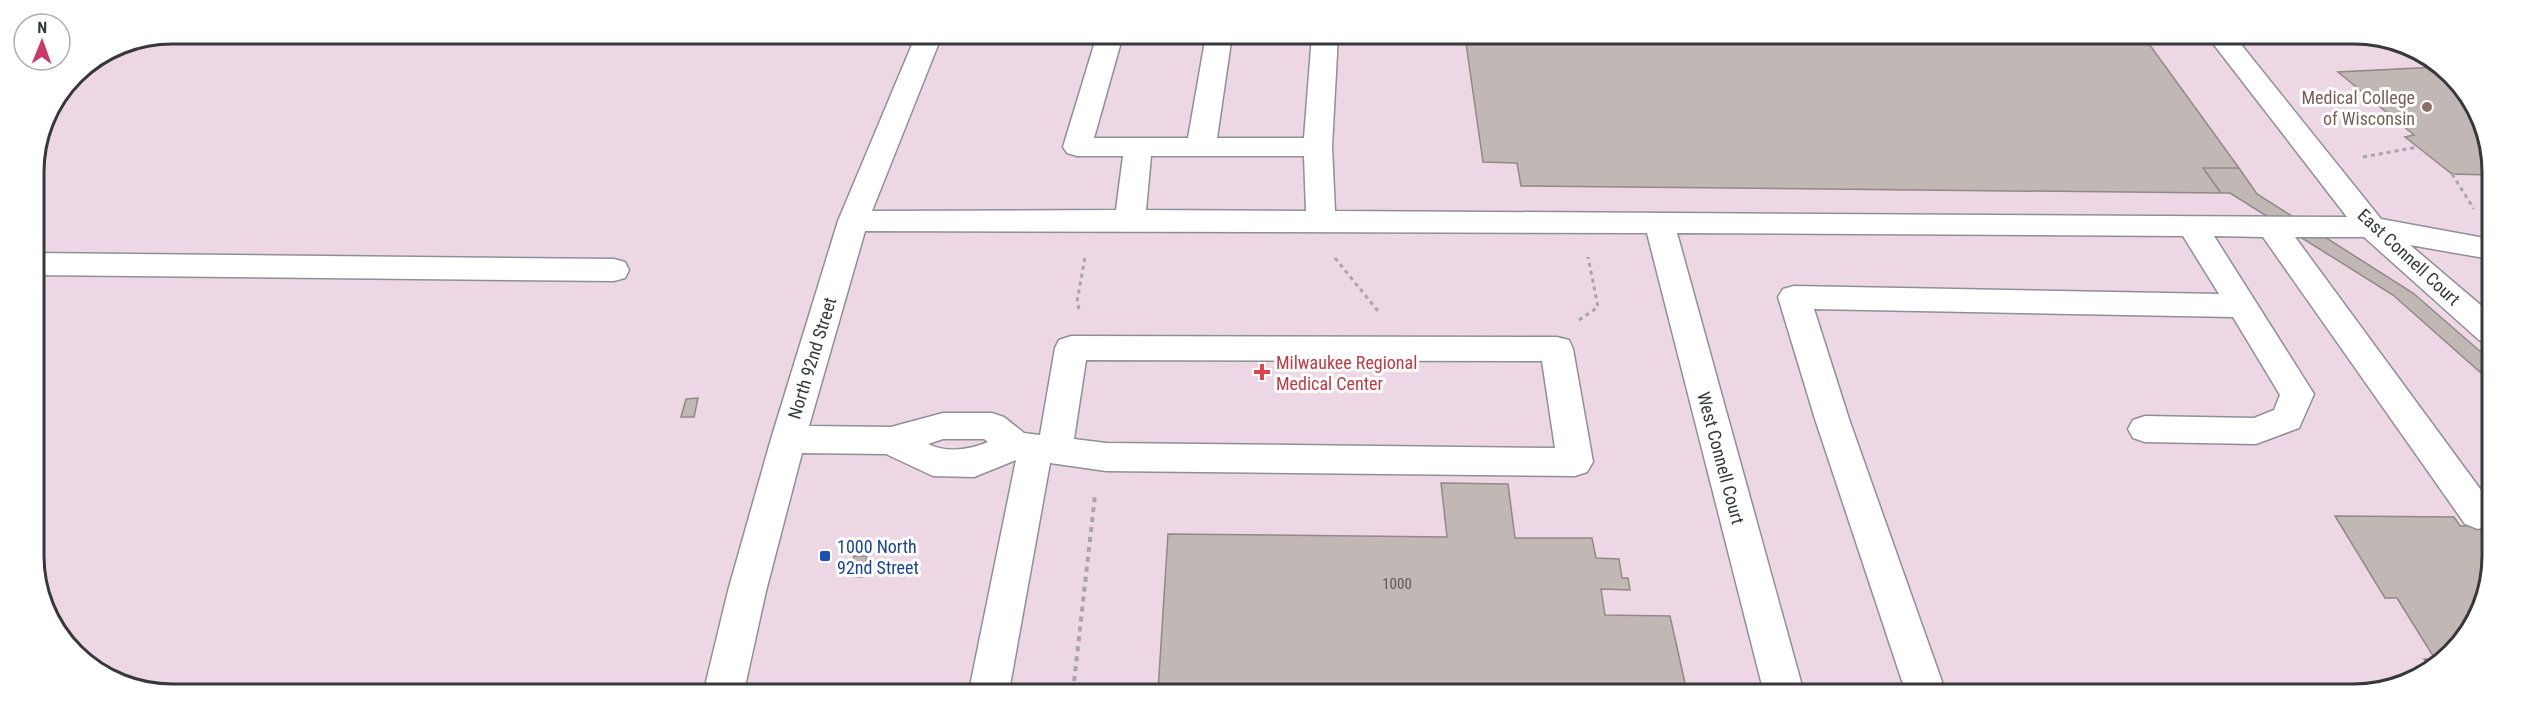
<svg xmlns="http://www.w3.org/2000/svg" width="2526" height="727" font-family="'Roboto Condensed',sans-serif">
<rect width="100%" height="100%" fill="#e5e7f0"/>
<path fill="#edd7e4" d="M171,33L2390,38L2458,80L2490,145L2488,591L2439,665L2363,694L136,689L68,647L36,582L33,163L44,118L74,73L119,43Z"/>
<path fill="#c1b8b5" stroke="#918985" stroke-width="1.5" d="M1465,36L2144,37L2239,168H2203L2221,193L1521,186L1517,163L1483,162Z
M2437,67L2458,80L2490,145V175L2452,174L2405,137L2414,135L2338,72Z
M2203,168H2239L2257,194L2413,293L2489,359V380L2393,295L2230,193H2221Z
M698,398L694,417H681L686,399Z
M1441,483L1508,484L1515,538H1592L1596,558L1619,559L1622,578H1628L1630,590L1601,589L1605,615L1670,616L1687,692L1158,691L1168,534L1447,537Z
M2335,516L2454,517L2460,526H2489L2488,591L2439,665L2430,669L2424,659H2435L2397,598H2385Z
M854,556H867L862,577L849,576Z"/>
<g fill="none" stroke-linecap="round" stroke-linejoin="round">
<g stroke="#8e9098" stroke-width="3">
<path id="minor" d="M916,35H942L872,211L1116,210L1123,156H1077L1067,153L1063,147L1097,35H1123L1094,138H1188L1206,35H1232L1217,138H1304L1312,35H1338L1332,147L1335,211L2347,217L2208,37H2235L2381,219L2490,239V259L2410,245L2490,313L2489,344L2479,340L2364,237H2295L2489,501V525L2478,529L2465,524L2263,237L2214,236L2314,394L2299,428L2256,444L2145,442L2133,438L2128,429L2133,420L2145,416L2254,418L2274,410L2280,395L2233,317L1814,309L1849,419L1946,693H1906L1815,419L1778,297L1783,289L1794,286L2219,294L2183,236L1677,233L1804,693H1764L1647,233L865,231L809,426L891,427L943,413H992L1004,417L1024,433L1040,435L1055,348L1059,340L1071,336L1557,337L1569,340L1573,349L1593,462L1587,472L1575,476L1106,471L1050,463L1009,691H969L1016,460L974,477L933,476L886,454L802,453L766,591L744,691L704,690L728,591L771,439L838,221ZM1151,156H1304L1306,211L1146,210ZM1086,360L1542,361L1555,448L1106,443L1074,439ZM943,439H984L988,442C969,450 947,453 928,444Z
M34,253L614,259L625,262L629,270L625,278L614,281L34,275Z"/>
</g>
<path stroke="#a5a6ad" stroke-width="3" stroke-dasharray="4 4" stroke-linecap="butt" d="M2363,157L2418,147
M2452,174L2474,209
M1335,258L1378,311
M1079,309L1077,302L1085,257
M1579,320L1598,307L1588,257"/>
<path stroke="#a5a6ad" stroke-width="4" stroke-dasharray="5 5" stroke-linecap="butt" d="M1073,691L1095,495"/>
<use href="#minor" fill="#fff" fill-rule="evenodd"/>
</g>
<circle fill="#8d6e63" stroke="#fff" stroke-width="2" cx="2427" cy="107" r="6"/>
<path fill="#e0444e" stroke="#fff" stroke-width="2" d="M1259 363h6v6h6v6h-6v6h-6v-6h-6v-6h6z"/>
<rect fill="#1a4fb4" stroke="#fff" stroke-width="2" x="819" y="550" width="12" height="12" rx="3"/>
<g text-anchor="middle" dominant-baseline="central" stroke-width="6" stroke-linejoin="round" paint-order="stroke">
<g font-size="15" fill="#5a585a">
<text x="1397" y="584">1000</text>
</g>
<g font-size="18" fill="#785e54" stroke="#fff" text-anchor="end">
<text x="2415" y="97">Medical College<tspan x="2415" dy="21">of Wisconsin</tspan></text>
</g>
<g font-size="18" fill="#37383b" stroke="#fff">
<text transform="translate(2409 257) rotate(43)">East Connell Court</text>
<text transform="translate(812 358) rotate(-73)">North 92nd Street</text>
<text transform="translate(1721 458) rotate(75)">West Connell Court</text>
</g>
<g font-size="18" fill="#be3a42" stroke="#fff" text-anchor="start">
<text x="1276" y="362">Milwaukee Regional<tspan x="1276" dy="21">Medical Center</tspan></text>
</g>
<g font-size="18" fill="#164399" stroke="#fff" text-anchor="start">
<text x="837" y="546">1000 North<tspan x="837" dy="21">92nd Street</tspan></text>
</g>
</g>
<path d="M0 0H2526V727H0ZM172 44H2354A128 128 0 0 1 2482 172V556A128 128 0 0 1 2354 684H172A128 128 0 0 1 44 556V172A128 128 0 0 1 172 44Z" fill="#fff" fill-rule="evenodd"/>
<path fill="none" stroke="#37383b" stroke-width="3" d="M172 44H2354A128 128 0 0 1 2482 172V556A128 128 0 0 1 2354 684H172A128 128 0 0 1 44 556V172A128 128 0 0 1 172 44Z"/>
<g transform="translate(42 42) rotate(1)"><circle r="28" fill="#ffffff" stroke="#afafb1" stroke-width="1.5"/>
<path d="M0-4.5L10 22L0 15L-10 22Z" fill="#c93b66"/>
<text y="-9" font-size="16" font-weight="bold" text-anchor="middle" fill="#37383b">N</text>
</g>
</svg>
